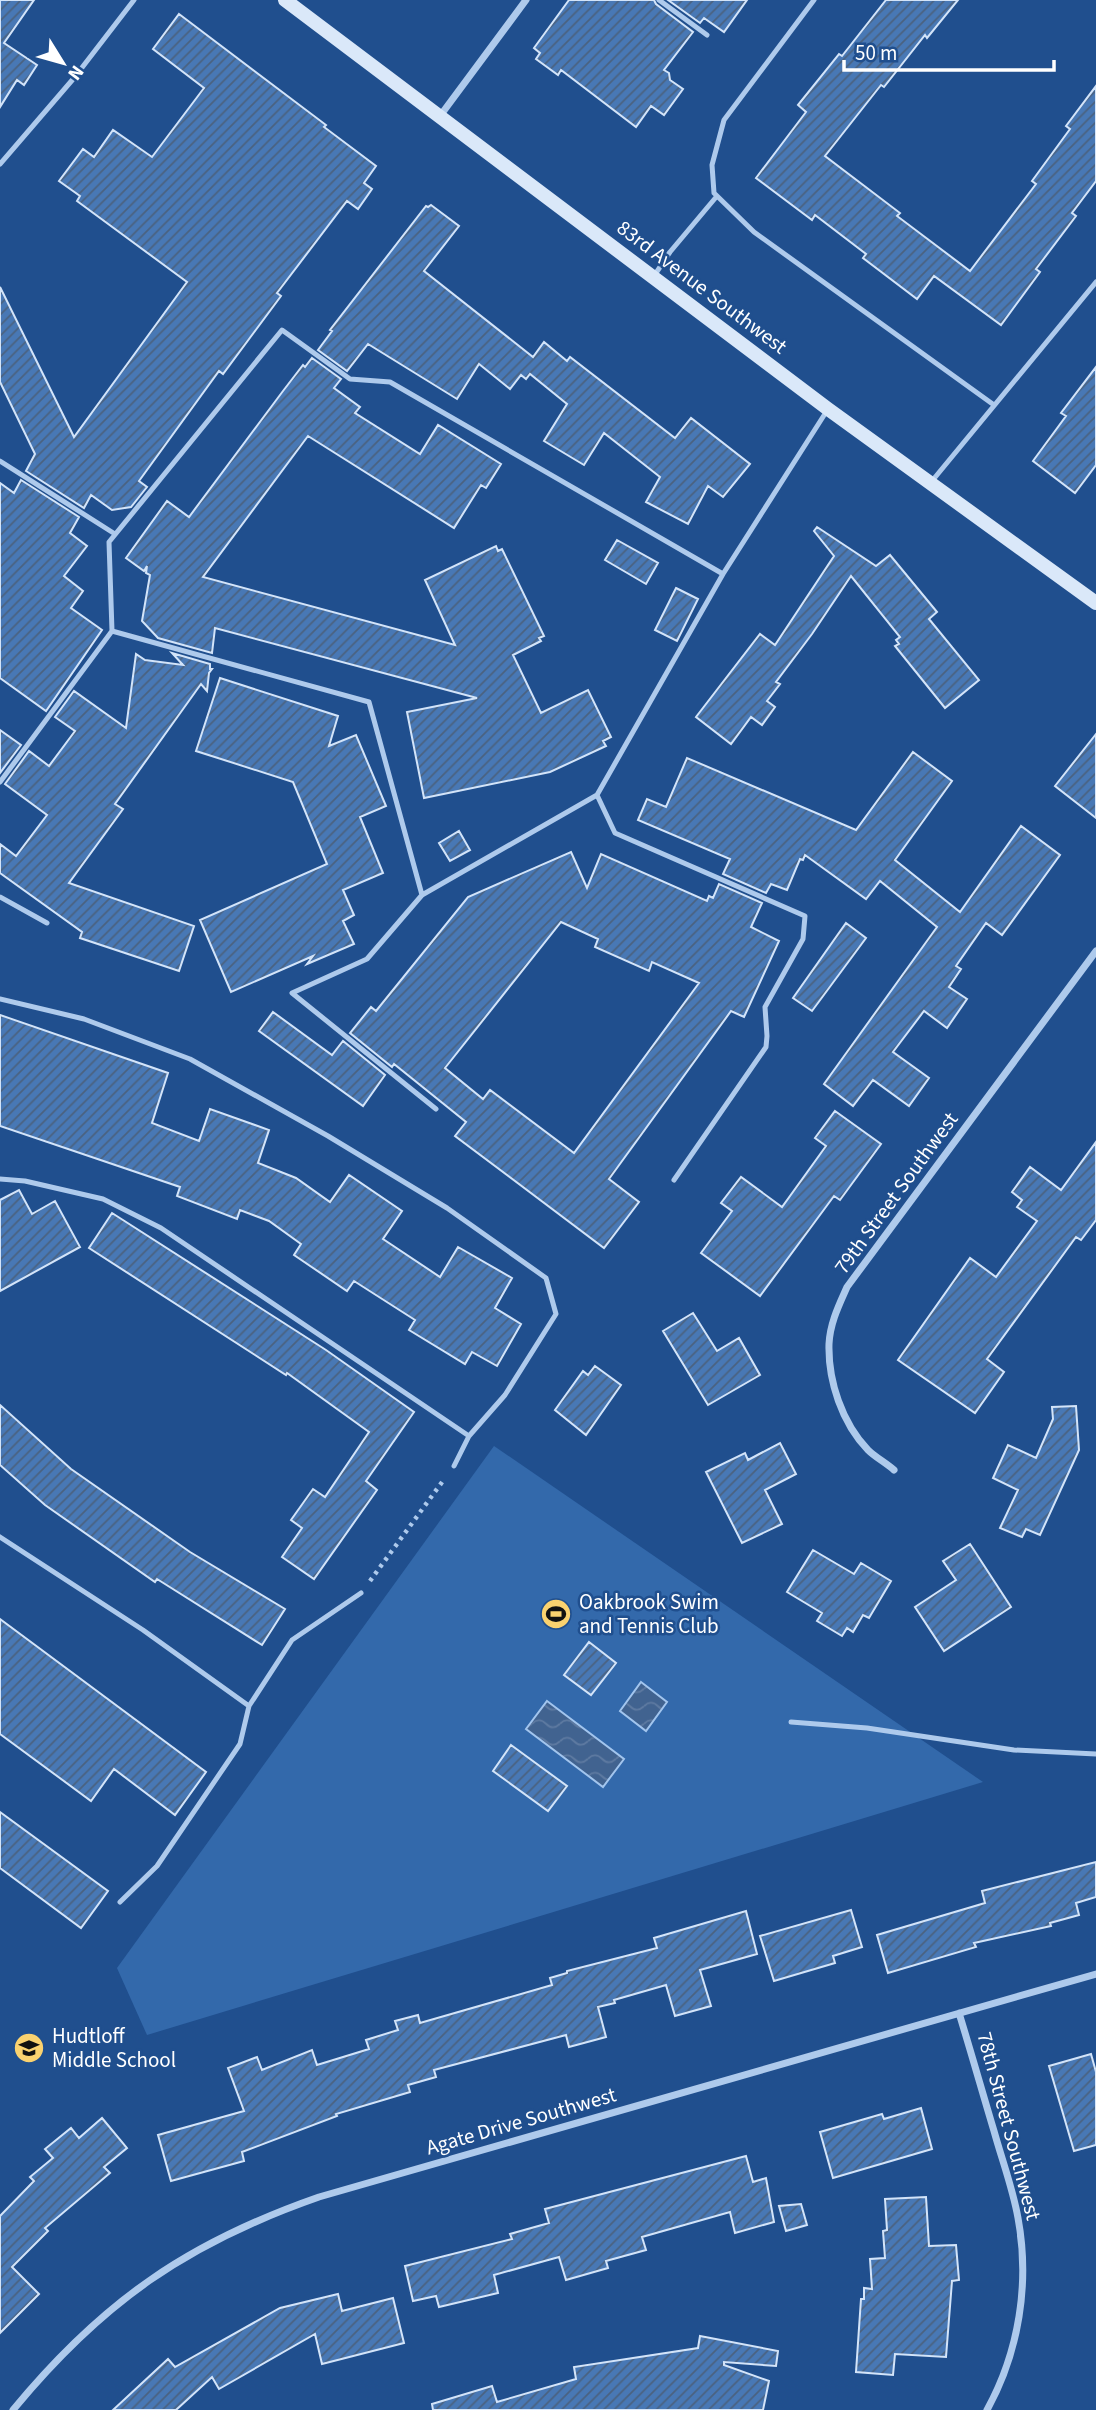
<svg xmlns="http://www.w3.org/2000/svg" width="1096" height="2410" font-family="'Source Sans 3',sans-serif">
<defs>
<pattern id="water-waves" width="16" height="10" patternUnits="userSpaceOnUse" patternTransform="scale(1.75)"><rect width="16" height="10" fill="#416390"/><path d="M0 5q4-4 8 0t8 0" fill="none" stroke="#5e7aa1"/></pattern>
<pattern id="building-hatch" width="6" height="6" patternUnits="userSpaceOnUse" patternTransform="scale(1.75)"><rect width="6" height="6" fill="#4878b5"/><path d="M-1 1l2-2M0 6l6-6M5 7l2-2" fill="none" stroke="#4a6280"/></pattern>
</defs>
<rect width="100%" height="100%" fill="#204f8e"/>
<path fill="#3369ab" d="M494,1446L983,1782L147,2035L117,1968Z"/>
<path fill="url(#water-waves)" stroke="#a2c5ee" stroke-width="2" d="M641,1682L667,1702L646,1731L620,1711Z
M547,1701L624,1759L603,1787L526,1729Z"/>
<path fill="url(#building-hatch)" stroke="#d3e4f9" stroke-width="2" fill-rule="evenodd" d="M0,0H34L4,43L37,65L24,85L17,80L0,107Z
M569,0H654L656,4L693,32L664,70L669,73L670,80L683,89L664,115L651,106L636,127L561,70L558,75L536,59L540,53L534,48Z
M668,0H747L724,32L704,18L700,23Z
M886,0H958L927,38L925,35L884,87L881,85L825,156L900,213L897,216L970,271L1036,184L1032,181L1070,129L1066,126L1096,86V181L1072,213L1076,216L1036,269L1040,272L1001,325L934,276L917,299L863,258L866,254L815,215L812,220L756,178L806,112L798,105L839,54L842,56Z
M179,14L326,125L324,127L376,166L364,183L372,189L358,209L347,201L277,293L281,296L223,374L219,371L139,481L147,487L131,507L112,510L91,495L84,508L26,471L35,454L0,382V287L74,437L187,282L77,201L80,196L59,181L83,149L94,157L113,130L152,157L204,88L153,49Z
M431,205L459,226L424,271L533,357L544,342L567,361L570,357L675,438L691,418L750,464L723,497L708,486L688,524L646,502L660,477L604,433L584,465L544,441L567,404L530,374L526,379L521,375L510,389L479,364L457,399L368,344L347,371L318,350L332,331L330,330L426,206L428,207Z
M312,358L341,379L334,388L360,407L355,413L420,454L438,425L501,464L486,488L481,485L454,528L308,436L203,577L455,645L425,580L496,546L498,551L502,549L544,636L539,638L541,641L513,655L541,713L588,690L611,737L603,741L606,746L550,772L424,798L407,712L477,698L215,628L212,653L158,638L142,621L150,575L146,573L147,566L144,571L126,558L167,501L189,517L283,391L303,365L305,367Z
M1096,367V465L1075,493L1033,461L1066,416L1061,413Z
M21,480L79,517L70,533L87,546L64,576L83,591L71,608L102,630L46,711L0,678V483L14,493Z
M817,527L876,566L890,555L937,612L929,619L979,680L945,708L895,646L899,644L896,640L900,637L851,576L812,634L776,682L780,684L767,701L775,707L762,725L751,717L731,744L696,717L760,634L775,645L834,556L814,531Z
M617,540L658,563L646,584L605,560Z
M676,588L698,599L677,641L655,630Z
M172,653L210,664V669H212L209,673L207,691L201,684L115,804L123,809L69,883L194,926L179,971L80,938L82,932L0,873V844L16,856L47,815L5,784L29,751L49,766L75,731L55,717L74,691L126,728L136,654L145,660L183,665Z
M220,678L338,716L329,746L356,735L386,806L360,817L383,873L343,890L354,915L343,921L354,944L307,964L313,956L231,992L200,920L327,864L293,782L196,751Z
M0,730L21,745L0,773Z
M1096,734V818L1055,786Z
M913,752L952,781L895,860L960,912L1021,826L1060,855L1002,935L986,923L956,966L961,969L949,987L967,999L947,1028L924,1011L893,1052L929,1078L909,1106L873,1080L853,1106L824,1084L937,927L880,881L866,899L805,855L803,860L800,859L787,890L771,884L766,893L723,874L730,859L638,820L647,799L666,807L687,758L856,830Z
M459,831L470,850L450,861L439,843Z
M571,852L587,888L601,854L707,901L709,896L713,898L719,884L762,903L751,927L779,941L744,1017L731,1011L609,1179L639,1202L604,1248L455,1136L466,1122L394,1064L392,1067L350,1033L371,1007L376,1011L468,897ZM561,922L598,939L595,947L649,971L652,962L699,983L574,1153L490,1090L483,1099L445,1068Z
M846,923L866,938L812,1011L793,998Z
M273,1012L332,1055L343,1041L385,1075L363,1106L259,1031Z
M0,1015L168,1073L152,1123L199,1141L210,1109L269,1130L258,1163L296,1178L330,1202L349,1175L402,1211L383,1239L440,1277L458,1247L512,1278L495,1308L521,1324L497,1366L472,1352L465,1364L409,1330L415,1320L354,1281L347,1291L294,1255L301,1244L269,1221L240,1210L237,1219L177,1196L180,1187L0,1126Z
M835,1111L881,1144L840,1200L834,1196L760,1296L701,1253L732,1211L721,1203L741,1177L782,1207L826,1146L815,1138Z
M1096,1142V1220L1081,1240L1076,1237L987,1359L1004,1372L975,1413L898,1360L970,1258L996,1277L1037,1221L1017,1207L1022,1200L1012,1192L1030,1167L1061,1190Z
M19,1190L32,1214L55,1201L80,1247L0,1291V1200Z
M112,1213L326,1350L414,1412L366,1481L377,1490L314,1579L282,1557L302,1528L291,1520L313,1489L325,1497L369,1432L287,1373L286,1375L89,1248Z
M693,1313L717,1351L739,1338L760,1375L708,1405L663,1331Z
M595,1366L621,1385L586,1435L555,1410L583,1371L588,1375Z
M0,1405L71,1469L190,1552L285,1609L262,1645L157,1579L155,1582L45,1505L0,1465Z
M1076,1406L1079,1450L1040,1535L1026,1529L1022,1537L1000,1528L1018,1490L993,1478L1008,1445L1036,1458L1053,1419L1052,1407Z
M780,1443L796,1474L765,1490L782,1524L742,1543L706,1472L745,1453L748,1460Z
M970,1544L1011,1607L944,1651L915,1607L956,1580L943,1561Z
M813,1550L854,1574L861,1563L891,1581L869,1618L863,1615L853,1632L847,1628L842,1636L817,1621L822,1613L787,1592Z
M0,1619L206,1772L175,1815L114,1769L91,1801L0,1734Z
M589,1642L616,1663L591,1695L564,1675Z
M511,1745L567,1786L548,1811L493,1771Z
M0,1812L108,1891L81,1928L0,1868Z
M1096,1862V1897L1076,1903L1079,1915L1050,1923L1051,1926L974,1943L976,1947L888,1973L877,1935L985,1903L982,1891Z
M851,1910L862,1947L833,1956L835,1963L774,1981L760,1936Z
M746,1911L757,1954L700,1970L711,2006L675,2016L666,1985L614,2000L615,2003L598,2007L606,2037L569,2047L566,2035L434,2070L436,2077L408,2085L410,2092L336,2114L337,2116L242,2152L244,2161L171,2181L158,2135L244,2111L228,2068L257,2057L262,2070L312,2050L317,2065L369,2049L366,2040L398,2030L395,2021L418,2015L420,2023L552,1985L550,1978L567,1973V1971L657,1948L654,1938Z
M1091,2054L1096,2072V2145L1074,2151L1049,2066Z
M921,2108L932,2149L833,2178L820,2132L882,2114L884,2119Z
M102,2118L127,2148L104,2167L110,2173L45,2228L48,2231L12,2267L39,2294L0,2333V2216L34,2181L30,2177L53,2158L45,2149L71,2128L79,2138Z
M746,2156L753,2182L766,2178L774,2222L735,2233L730,2212L642,2237L646,2250L606,2261L608,2268L566,2280L559,2257L494,2275L498,2293L439,2307L436,2296L413,2301L405,2266L512,2239L510,2234L549,2223L545,2209Z
M926,2197L929,2246L956,2245L959,2280L952,2281L946,2357L895,2354L893,2375L856,2372L861,2299H864V2288L872,2289L870,2259L885,2258L883,2231L887,2230L885,2199Z
M801,2204L807,2225L786,2231L779,2206Z
M338,2294L342,2311L393,2298L404,2343L322,2364L315,2334L219,2389L212,2377L176,2410H113L168,2359L175,2367L280,2308Z
M700,2336L778,2351L776,2366L724,2362V2365L769,2381L763,2410H433L432,2404L492,2386L497,2402L576,2379L574,2367L698,2348Z"/>
<g fill="none" stroke-linecap="round" stroke-linejoin="round">
<path stroke="#aecaec" stroke-width="4.5" stroke-dasharray="3.5 5" stroke-linecap="butt" d="M370,1581L445,1478"/>
<path stroke="#aecaec" stroke-width="5" d="M659,0L707,35
M814,0L724,120L712,165L714,193L754,232L994,405
M0,164L74,78L134,0
M654,276L670,252L717,196
M0,461L115,534
M932,481L1096,282
M112,631L109,542L282,330L350,379L390,382L723,574
M0,782L112,631L369,702L422,895
M597,795L615,833L805,916L803,939L765,1007L767,1036L766,1047L674,1180
M0,897L47,923
M0,999L84,1019L190,1059L328,1136L447,1208L546,1278L556,1314L505,1395L469,1436L454,1466
M436,1109L292,993L367,959L422,895L597,795L723,574L828,409
M0,1179L25,1181L103,1199L161,1228L469,1436
M0,1537L143,1630L249,1706
M791,1722L867,1728L1014,1750L1096,1754
M120,1902L157,1866L240,1744L249,1706L292,1640L361,1593"/>
<path stroke="#aecaec" stroke-width="7" d="M440,116L526,0
M894,1470C886,1463 875,1457 868,1450C842,1423 828,1381 829,1344C830,1323 839,1305 847,1287L1096,951
M959,2013C971,2052 982,2091 994,2131C1002,2160 1013,2189 1018,2218C1030,2283 1019,2352 987,2410
M13,2410C102,2302 187,2243 319,2197L1096,1974"/>
<path stroke="#dae8f9" stroke-width="14" d="M285,0L828,409L1096,603"/>
</g>
<defs>
<g id="stadium-disc" transform="scale(1.575)"><circle r="9.5" fill="#fad26f" stroke="#204f8e"/><path d="M0-5a6.5 5 0 1 0 0 10a6.5 5 0 1 0 0-10ZM-3.5-1.8h7v3.6h-7Z" fill="#111"/></g>
<g id="school-disc" transform="scale(1.575)"><circle r="9.5" fill="#fad26f" stroke="#204f8e"/><path d="M0-5L7-2L0 1L-7-2ZM-4 1L0 2.5L4 1V4Q0 6-4 4Z" fill="#111"/></g>
</defs>
<g fill-rule="evenodd">
<use href="#stadium-disc" x="556" y="1614"/>
<use href="#school-disc" x="29" y="2048"/>
</g>
<g text-anchor="middle" dominant-baseline="central" stroke-width="5" stroke-linejoin="round" paint-order="stroke">
<g font-size="21" fill="#fff" stroke="#204f8e">
<text transform="translate(702 287) rotate(37)">83rd Avenue Southwest</text>
<text transform="translate(896 1193) rotate(-54)">79th Street Southwest</text>
<text transform="translate(521 2121) rotate(-16)">Agate Drive Southwest</text>
<text transform="translate(1009 2126) rotate(75)">78th Street Southwest</text>
</g>
<g font-size="21" fill="#fff" stroke="#204f8e" text-anchor="start">
<text x="579" y="1602">Oakbrook Swim<tspan x="579" dy="24">and Tennis Club</tspan></text>
<text x="52" y="2036">Hudtloff<tspan x="52" dy="24">Middle School</tspan></text>
</g>
</g>
<g transform="translate(63 63) rotate(127)" stroke="#204f8e" stroke-width="5" paint-order="stroke">
<path d="M0-5L12 26L0 18L-12 26Z" fill="#ffffff"/>
<text y="-10" font-size="19" font-weight="bold" text-anchor="middle" fill="#ffffff">N</text>
</g>
<path d="M844 60v10h210v-10" fill="none" stroke="#ffffff" stroke-width="3.5"/>
<text x="855" y="60" font-size="21" fill="#ffffff" stroke="#204f8e" stroke-width="5" paint-order="stroke">50 m</text>
</svg>
